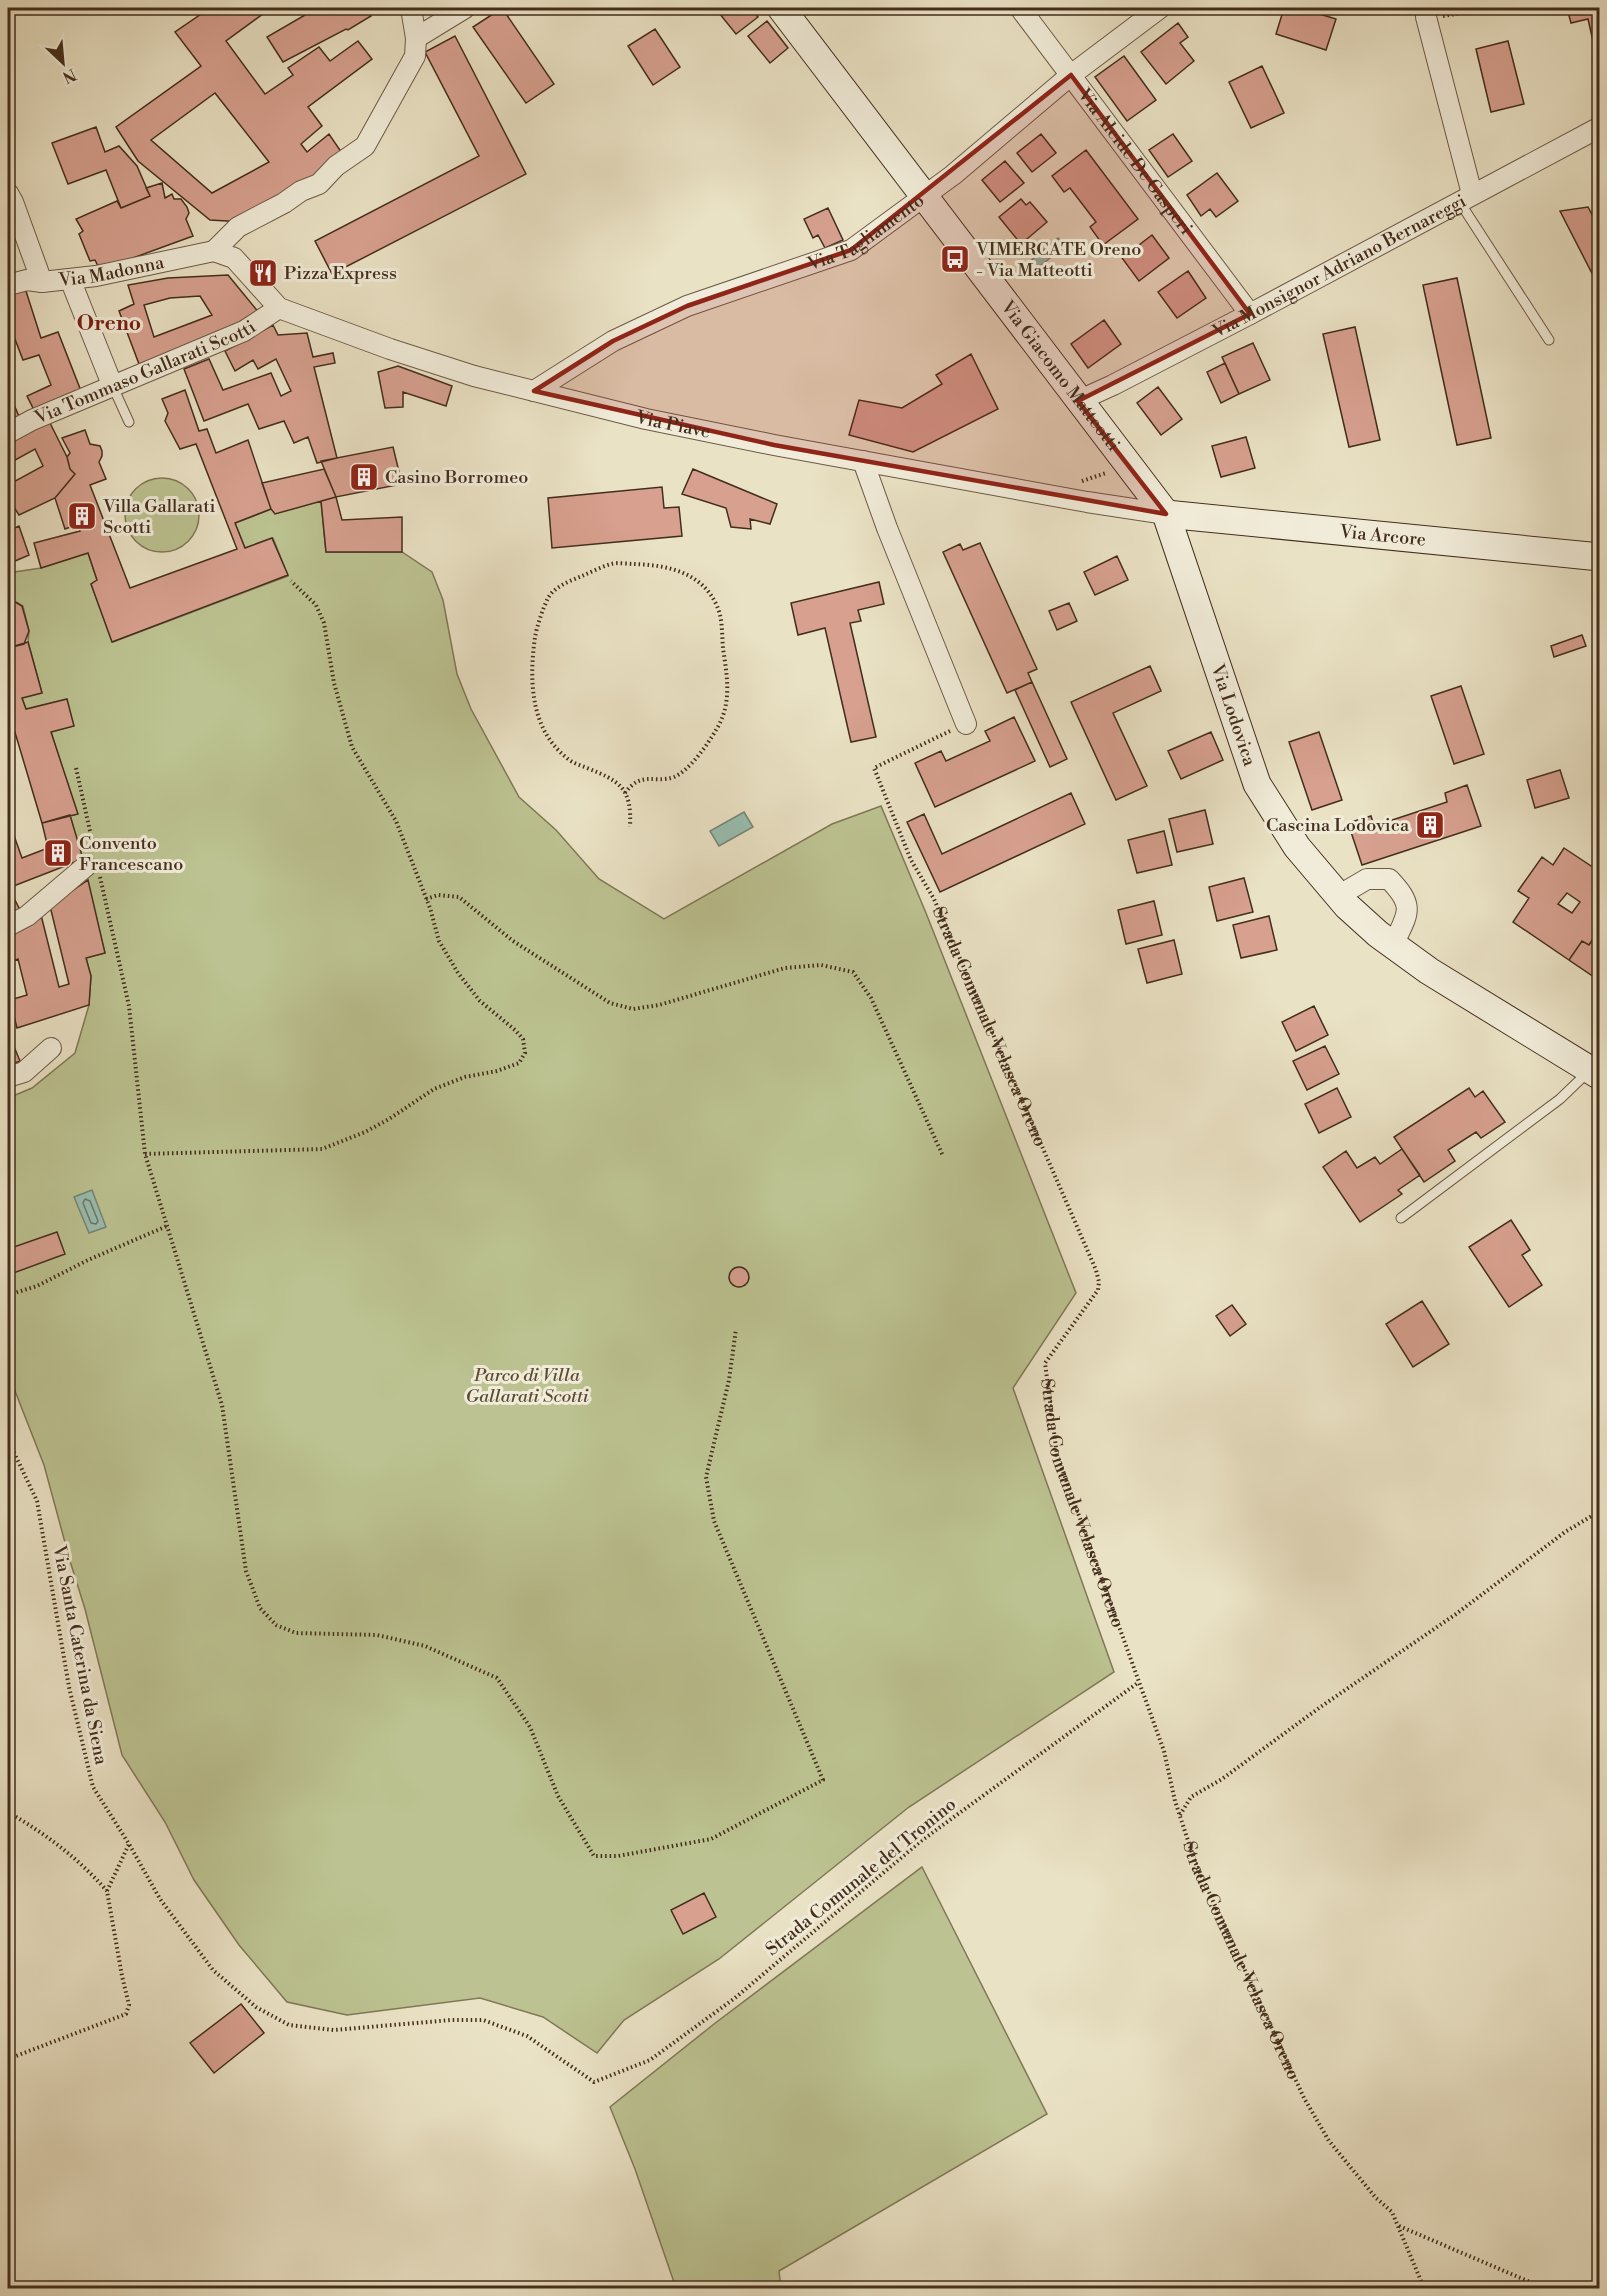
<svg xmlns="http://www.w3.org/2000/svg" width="1607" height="2296" font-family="'Libre Bodoni',serif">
<rect width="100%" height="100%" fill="#eae2c5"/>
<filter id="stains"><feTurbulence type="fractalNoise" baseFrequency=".00333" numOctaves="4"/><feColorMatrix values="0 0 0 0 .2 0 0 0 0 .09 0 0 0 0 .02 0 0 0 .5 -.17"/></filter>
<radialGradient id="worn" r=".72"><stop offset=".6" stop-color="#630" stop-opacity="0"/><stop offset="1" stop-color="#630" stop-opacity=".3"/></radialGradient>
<path fill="#bcc291" stroke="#807856" stroke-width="1.5" d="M125 515a37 37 0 1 1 74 0a37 37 0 1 1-74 0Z
M321,501L326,552H402L432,572L443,600L457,674L471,709L519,797L556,830L599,879L664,919L832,824L881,806L926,913L1076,1293L1013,1388L1114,1672L909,1807L719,1959L624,2020L597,2053L543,2017L480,1998L347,2015L287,2002L239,1945L194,1880L165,1822L122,1755L85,1609L70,1561L44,1465L8,1373V1098L32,1088L75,1053L89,1005L91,976L86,958L105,953L70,815L77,814L51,732L73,726L26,709L22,698L42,693L28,642L29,631L23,606L11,599L8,600V573L41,568L88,553L97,580L91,584L113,642L288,576L273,538L245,548L235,523L271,509Z
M922,1867L1047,2114L779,2271L781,2288H676L635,2169L610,2107L714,2024Z"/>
<path fill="#98beb1" stroke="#768475" stroke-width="1.5" d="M1058,238L1065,246L1035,270L1028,263Z
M744,812L753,827L719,846L710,831Z
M92,1190L106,1227L89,1233L74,1197Z"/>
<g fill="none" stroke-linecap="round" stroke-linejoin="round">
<path stroke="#6e7666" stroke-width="1.5" d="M85,1199L90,1201L98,1221L96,1224L91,1223L83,1203Z"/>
</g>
<path fill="#d7a08f" stroke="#432d1c" stroke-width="1.5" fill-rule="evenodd" d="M210,8H271L226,41L265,94L293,75L288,68L319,47L330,61L358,41L372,59L308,107L322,126L301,144L307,152L329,134L342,153L306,182L244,222L210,220L138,161L116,127L201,66L175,32ZM215,93L269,162L212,193L151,140Z
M317,8H365L371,16L348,30L346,29L283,62L267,37Z
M502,8L554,84L526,103L473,27Z
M715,8H750L758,17L736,34Z
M1284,8H1300L1336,19L1326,50L1276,34Z
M1567,8H1600V72L1588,19L1571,23Z
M767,21L788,48L770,63L748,36Z
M1178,23L1188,37L1180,43L1194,61L1166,84L1141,52Z
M655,29L680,67L653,85L628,46Z
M455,36L526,174L332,274L315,241L479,156L425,52Z
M1508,41L1524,104L1491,112L1476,49Z
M1124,56L1156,100L1127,121L1095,77Z
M1262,66L1284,113L1251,128L1229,82Z
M96,127L105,152L119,146L137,166L150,196L121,208L106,170L68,184L52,143Z
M1041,134L1056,153L1032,172L1017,153Z
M1173,134L1192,161L1168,177L1149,150Z
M1086,150L1138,219L1103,245L1090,227L1096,222L1070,188L1064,192L1052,176Z
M1005,161L1024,183L1000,202L982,180Z
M1217,173L1238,201L1216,217L1210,209L1201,216L1187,195Z
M162,183L165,198L172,194L174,199H181L187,207L189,213L186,219L193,236L100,270L95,260L90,261L79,234L83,231L76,219L117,201L121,208L150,196L146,188Z
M1021,199L1026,205L1030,202L1047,222L1021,244L999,217Z
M1588,207L1600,230V289L1560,211Z
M828,208L843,240L825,248L818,235L813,238L804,219Z
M1152,235L1169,258L1139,281L1122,258Z
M1188,271L1206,298L1177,318L1158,292Z
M228,275L260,314L227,334L139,364L119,311L134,304L128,285L168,278ZM200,296L212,315L154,337L144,305L170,298Z
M1457,278L1491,438L1457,445L1423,285Z
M25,288L41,338L58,332L81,391L36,414L27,396L51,385L39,355L23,360L8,321V292Z
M1104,320L1121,344L1088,368L1071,344Z
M273,325L278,335L307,333L313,357L333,353L335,363L314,367L337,458L317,463L308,437L294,443L284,421L259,429L248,404L204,421L184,369L209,359L223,390L271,373L281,396L291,391L276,359L258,369L253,360L235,371L225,351Z
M1355,327L1380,440L1349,447L1323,334Z
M1253,343L1270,380L1239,394L1222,357Z
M971,354L998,409L913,452L849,435L859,400L902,408L942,384L936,375Z
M1225,363L1239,394L1221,403L1207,372Z
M398,366L452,386L446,406L403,392V407L385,408L378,372Z
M1158,387L1182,419L1161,435L1137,403Z
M8,390L20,419L8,425Z
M185,390L199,431L207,429L216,453L248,440L271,509L235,523L245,548L272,538L288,575L112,642L91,584L97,580L88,553L41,568L34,543L80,531L76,525L65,529L55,498L75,474L70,469L67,457L70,453L62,438L85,430L90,444L100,446L102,451V456L99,462L106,479L90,485L130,588L237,549L196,444L180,449L165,421L168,413L162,399Z
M49,421L67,457L70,469L75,474L55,498L19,515L8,498V479L10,484L43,466L35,449L8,464V441Z
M1246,437L1255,468L1221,477L1212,446Z
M393,447L402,484L336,497L321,461Z
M324,469L336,497L275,514L271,509L262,483Z
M693,469L777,504L770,524L750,519L751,529L731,527L726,508L682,494Z
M662,487L664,508L679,507L682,536L552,548L548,498Z
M336,497L342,520L402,517V552H326L321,501Z
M19,526L29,555L8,564V531Z
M980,543L1037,669L1028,673L1032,682L1007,693L943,552L960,544L963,550Z
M1117,556L1128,580L1095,595L1084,572Z
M879,582L884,604L858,610L861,621L850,623L876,737L851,742L825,628L798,635L791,603Z
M10,599L22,606L29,631L24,644L8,648V600Z
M1069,603L1077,621L1057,630L1049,611Z
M1582,635L1586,646L1554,657L1551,646Z
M28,642L42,693L22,698L26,709L67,699L74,726L51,732L78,814L42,823L8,709V668L14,666L8,648Z
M1150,666L1161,691L1113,713L1147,786L1116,800L1071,702Z
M1032,682L1067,759L1050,767L1015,690Z
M1461,686L1484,754L1454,764L1431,696Z
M1014,717L1035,761L935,807L915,763L941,751L946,761L990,741L985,731Z
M1211,732L1223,760L1181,779L1168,751Z
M1319,732L1342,800L1312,810L1289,742Z
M1560,770L1569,798L1535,808L1527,780Z
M1467,785L1481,826L1362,865L1348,823L1371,816L1374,826L1447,802L1445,793Z
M1071,793L1085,824L940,892L907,822L924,814L942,854Z
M1205,810L1213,844L1177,852L1169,819Z
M70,815L83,859L11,887L12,895L8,897V832L12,830L22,858L48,848L42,823Z
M1164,831L1172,865L1137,873L1128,840Z
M1564,848L1600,872V929L1589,945L1582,941L1569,960L1513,922L1529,898L1518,891L1542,857L1553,865ZM1567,893L1580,902L1572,913L1558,904Z
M1244,878L1253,912L1217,921L1209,887Z
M88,880L105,953L86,958L91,976L89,1005L17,1028L10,1000L27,995L18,959L8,963V931L40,911L59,987L69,984L50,906Z
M12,894L23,916L8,924V897Z
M1154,901L1162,935L1126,944L1118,910Z
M1269,916L1277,950L1241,958L1233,925Z
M1596,934L1600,936V981L1569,960L1582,941L1589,945Z
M1174,940L1182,974L1147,983L1138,949Z
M1314,1006L1328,1035L1296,1051L1282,1022Z
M8,1032L20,1061L8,1066Z
M1325,1046L1339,1074L1307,1090L1293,1061Z
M1337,1088L1351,1117L1319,1133L1305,1104Z
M1469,1088L1475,1097L1483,1091L1505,1122L1481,1138L1476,1132L1448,1150L1455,1161L1424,1182L1394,1137Z
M1402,1149L1420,1175L1398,1190L1402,1194L1360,1222L1323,1167L1346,1151L1357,1168L1375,1157L1380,1164Z
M1511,1220L1530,1250L1522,1255L1542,1285L1509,1307L1469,1247Z
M57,1232L65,1254L8,1275V1249Z
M729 1277a10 10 0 1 1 20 0a10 10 0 1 1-20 0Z
M1422,1301L1449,1344L1413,1367L1386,1324Z
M1232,1305L1246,1324L1230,1336L1216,1316Z
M704,1893L716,1917L683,1934L671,1910Z
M241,2004L264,2033L214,2073L190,2043Z"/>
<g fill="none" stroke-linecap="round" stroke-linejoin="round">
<g stroke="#6d5a46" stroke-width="11">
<path id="lane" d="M1459,201L1549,340
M113,387L129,422
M1401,1218L1560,1099L1588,1072"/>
</g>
<g stroke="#6d5a46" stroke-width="22">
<g id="street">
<path id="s2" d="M1020,8L1250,314"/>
<path d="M1426,17L1472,194"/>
<path d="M416,38L465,8"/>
<path d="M8,193L13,202L42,282"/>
<path id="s3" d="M214,251L234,258L279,308L390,349L474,376L646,419L774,445L1087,502L1166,514"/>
<path d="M214,251L238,227L284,203L301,191L319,184L336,166L365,146L415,56L416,38L411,8"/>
<path d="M70,279L113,387"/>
<path id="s4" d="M8,285L27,280L42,282L96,276L214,251"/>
<path id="s5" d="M534,391L613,341L687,306L851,250L953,175L1071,75L1160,8"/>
<path id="s6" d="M1078,401L1113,385L1250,314L1600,127"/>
<path id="s7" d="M8,433L32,420L244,331L279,308"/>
<path d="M863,461L887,528L966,724"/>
<path d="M1338,896L1367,879H1389C1416,907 1408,913 1393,945"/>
<path d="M8,926L27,916L86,866"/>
<path d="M8,1077L24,1072L51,1048"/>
</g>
</g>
<g stroke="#432d1c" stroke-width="29">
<g id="secondary">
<path id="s8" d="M781,8L1166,514L1257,784L1297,847L1347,906L1378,934L1429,971L1600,1076"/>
<path id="s9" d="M1166,514L1600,557"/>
</g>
</g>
<g stroke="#432d1c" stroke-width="4" stroke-dasharray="1.5 3" stroke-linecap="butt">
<path d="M1443,16L1456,14L1478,8"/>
<path d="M1082,481L1106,473"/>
<path id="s1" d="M950,731L874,768L911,860L934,899L1096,1270L1099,1282L1098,1290L1045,1363L1057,1455L1164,1751L1175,1801L1195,1862L1304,2098L1329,2141L1376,2198L1392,2212L1424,2288"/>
<path d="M76,768L94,849"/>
<path d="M625,793C642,770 654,784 674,777C689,771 708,744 716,730C731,706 728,682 724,655C721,639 724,622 717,606C702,572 667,565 634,564C627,564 618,562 611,564C601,567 591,572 582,576C570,581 555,586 548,598C543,608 537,626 535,637C529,680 530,729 567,758C572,763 580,765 587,768C620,781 632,788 630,827"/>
<path d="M100,877L129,1006L145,1154L222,1405L246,1571L260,1608L276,1625L296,1633L377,1635L425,1646L497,1678L530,1727L558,1796L594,1856H618L711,1839L823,1780L714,1521L706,1477L729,1380L736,1329"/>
<path d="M426,899L438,895L459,897L513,941L610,1003L633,1009L659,1005L785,968L821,965L853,972L871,998L943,1156"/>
<path d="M145,1154L322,1149L365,1132L389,1119L434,1089L465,1077L497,1071L519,1063L525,1053L523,1039L515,1030L480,1001L458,973L439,941L430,908L396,821L352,747L334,683L324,623L316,605L291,581"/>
<path d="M8,1295L37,1286L88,1260L167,1226"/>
<path d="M8,1440L37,1501L69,1687L93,1787L129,1844L160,1899L213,1970L256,2007L289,2025L334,2030L451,2020H483L527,2036L594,2082L650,2060L735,1998L921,1841L1139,1682"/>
<path d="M8,1812C47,1835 77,1857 107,1891"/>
<path d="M1180,1815L1191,1797L1222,1779L1319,1708L1456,1614L1565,1532L1600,1511"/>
<path d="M8,2059L126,2014L129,2005L122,1976L107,1891L129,1844"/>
<path d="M1399,2226L1544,2288"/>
</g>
<use href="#lane" stroke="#f1ecd9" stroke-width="9"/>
<use href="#street" stroke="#f1ecd9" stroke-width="20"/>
<use href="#secondary" stroke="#f1ecd9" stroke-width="27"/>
</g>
<path fill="#8f2418" fill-opacity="0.2" stroke="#8f2418" stroke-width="4.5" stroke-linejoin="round" d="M1071,75L1250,314L1078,401L1166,514L774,445L534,391L613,341L687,306L851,250Z"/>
<defs>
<g id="bus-square" transform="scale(1.5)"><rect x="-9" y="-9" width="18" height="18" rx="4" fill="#8f2418" stroke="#f1ecd9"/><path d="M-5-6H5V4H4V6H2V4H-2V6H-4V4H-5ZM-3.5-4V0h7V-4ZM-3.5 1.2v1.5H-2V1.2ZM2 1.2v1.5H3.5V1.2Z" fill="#fff"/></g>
<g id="restaurant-square" transform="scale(1.5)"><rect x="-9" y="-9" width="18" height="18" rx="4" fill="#8f2418" stroke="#f1ecd9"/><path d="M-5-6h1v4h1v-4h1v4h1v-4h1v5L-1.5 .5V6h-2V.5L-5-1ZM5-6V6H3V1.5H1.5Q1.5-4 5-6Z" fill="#fff"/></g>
<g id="building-square" transform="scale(1.5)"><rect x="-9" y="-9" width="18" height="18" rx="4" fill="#8f2418" stroke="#f1ecd9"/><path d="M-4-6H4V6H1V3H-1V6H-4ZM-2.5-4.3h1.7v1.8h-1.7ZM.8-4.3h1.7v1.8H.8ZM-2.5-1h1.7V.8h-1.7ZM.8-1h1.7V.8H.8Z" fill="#fff"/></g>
</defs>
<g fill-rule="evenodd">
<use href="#bus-square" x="955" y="259"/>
<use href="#restaurant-square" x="263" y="273"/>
<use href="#building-square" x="364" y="477"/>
<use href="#building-square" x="82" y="516"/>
<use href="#building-square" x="1430" y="825"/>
<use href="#building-square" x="58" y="853"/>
</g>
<g text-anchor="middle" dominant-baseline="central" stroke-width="6" stroke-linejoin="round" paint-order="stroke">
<g font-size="18" fill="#432d1c" stroke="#f1ecd9">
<text stroke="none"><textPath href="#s2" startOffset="192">Via Alcide De Gasperi</textPath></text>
<text stroke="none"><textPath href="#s5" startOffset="370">Via Tagliamento</textPath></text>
<text stroke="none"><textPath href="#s6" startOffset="294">Via Monsignor Adriano Bernareggi</textPath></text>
<text stroke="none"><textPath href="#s4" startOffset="105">Via Madonna</textPath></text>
<text stroke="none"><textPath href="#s7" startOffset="150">Via Tommaso Gallarati Scotti</textPath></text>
<text stroke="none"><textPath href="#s8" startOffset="462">Via Giacomo Matteotti</textPath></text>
<text stroke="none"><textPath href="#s3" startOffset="500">Via Piave</textPath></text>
<text stroke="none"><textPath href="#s9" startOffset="218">Via Arcore</textPath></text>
<text stroke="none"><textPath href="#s8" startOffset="848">Via Lodovica</textPath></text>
<text stroke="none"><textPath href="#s1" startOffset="368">Strada Comunale Velasca Oreno</textPath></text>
<text stroke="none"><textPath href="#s1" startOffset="890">Strada Comunale Velasca Oreno</textPath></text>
<text transform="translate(80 1655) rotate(79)">Via Santa Caterina da Siena</text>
<text transform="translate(861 1877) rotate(-39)">Strada Comunale del Tronino</text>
<text stroke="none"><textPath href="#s1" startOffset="1376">Strada Comunale Velasca Oreno</textPath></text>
</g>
<g font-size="18" fill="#432d1c" stroke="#f1ecd9" text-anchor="start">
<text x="976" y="249">VIMERCATE Oreno<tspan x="976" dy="21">- Via Matteotti</tspan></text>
<text x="284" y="273">Pizza Express</text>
<text x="385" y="477">Casino Borromeo</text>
<text x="103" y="506">Villa Gallarati<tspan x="103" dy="21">Scotti</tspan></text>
<text x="1409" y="825" text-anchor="end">Cascina Lodovica</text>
<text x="79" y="843">Convento<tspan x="79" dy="21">Francescano</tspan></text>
</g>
<g font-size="18" font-style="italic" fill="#5b4b33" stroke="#f1ecd9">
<text x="527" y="1375">Parco di Villa<tspan x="527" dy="21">Gallarati Scotti</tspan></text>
</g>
<g font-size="21" font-weight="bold" fill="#7a1f14" stroke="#f1ecd9">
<text x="109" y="324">Oreno</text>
</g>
</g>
<rect width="1607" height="2296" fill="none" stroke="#eae2c5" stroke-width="30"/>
<rect x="9" y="9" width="1589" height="2278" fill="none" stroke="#432d1c" stroke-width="3"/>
<rect x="15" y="15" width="1577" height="2266" fill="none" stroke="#432d1c" stroke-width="1.5"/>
<g transform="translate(63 63) rotate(154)" stroke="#f1ecd9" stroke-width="4.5" paint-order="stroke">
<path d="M0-4.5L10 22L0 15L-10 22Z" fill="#432d1c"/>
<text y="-9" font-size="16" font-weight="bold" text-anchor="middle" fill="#432d1c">N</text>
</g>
<rect width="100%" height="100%" filter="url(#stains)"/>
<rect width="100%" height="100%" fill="url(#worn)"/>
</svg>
